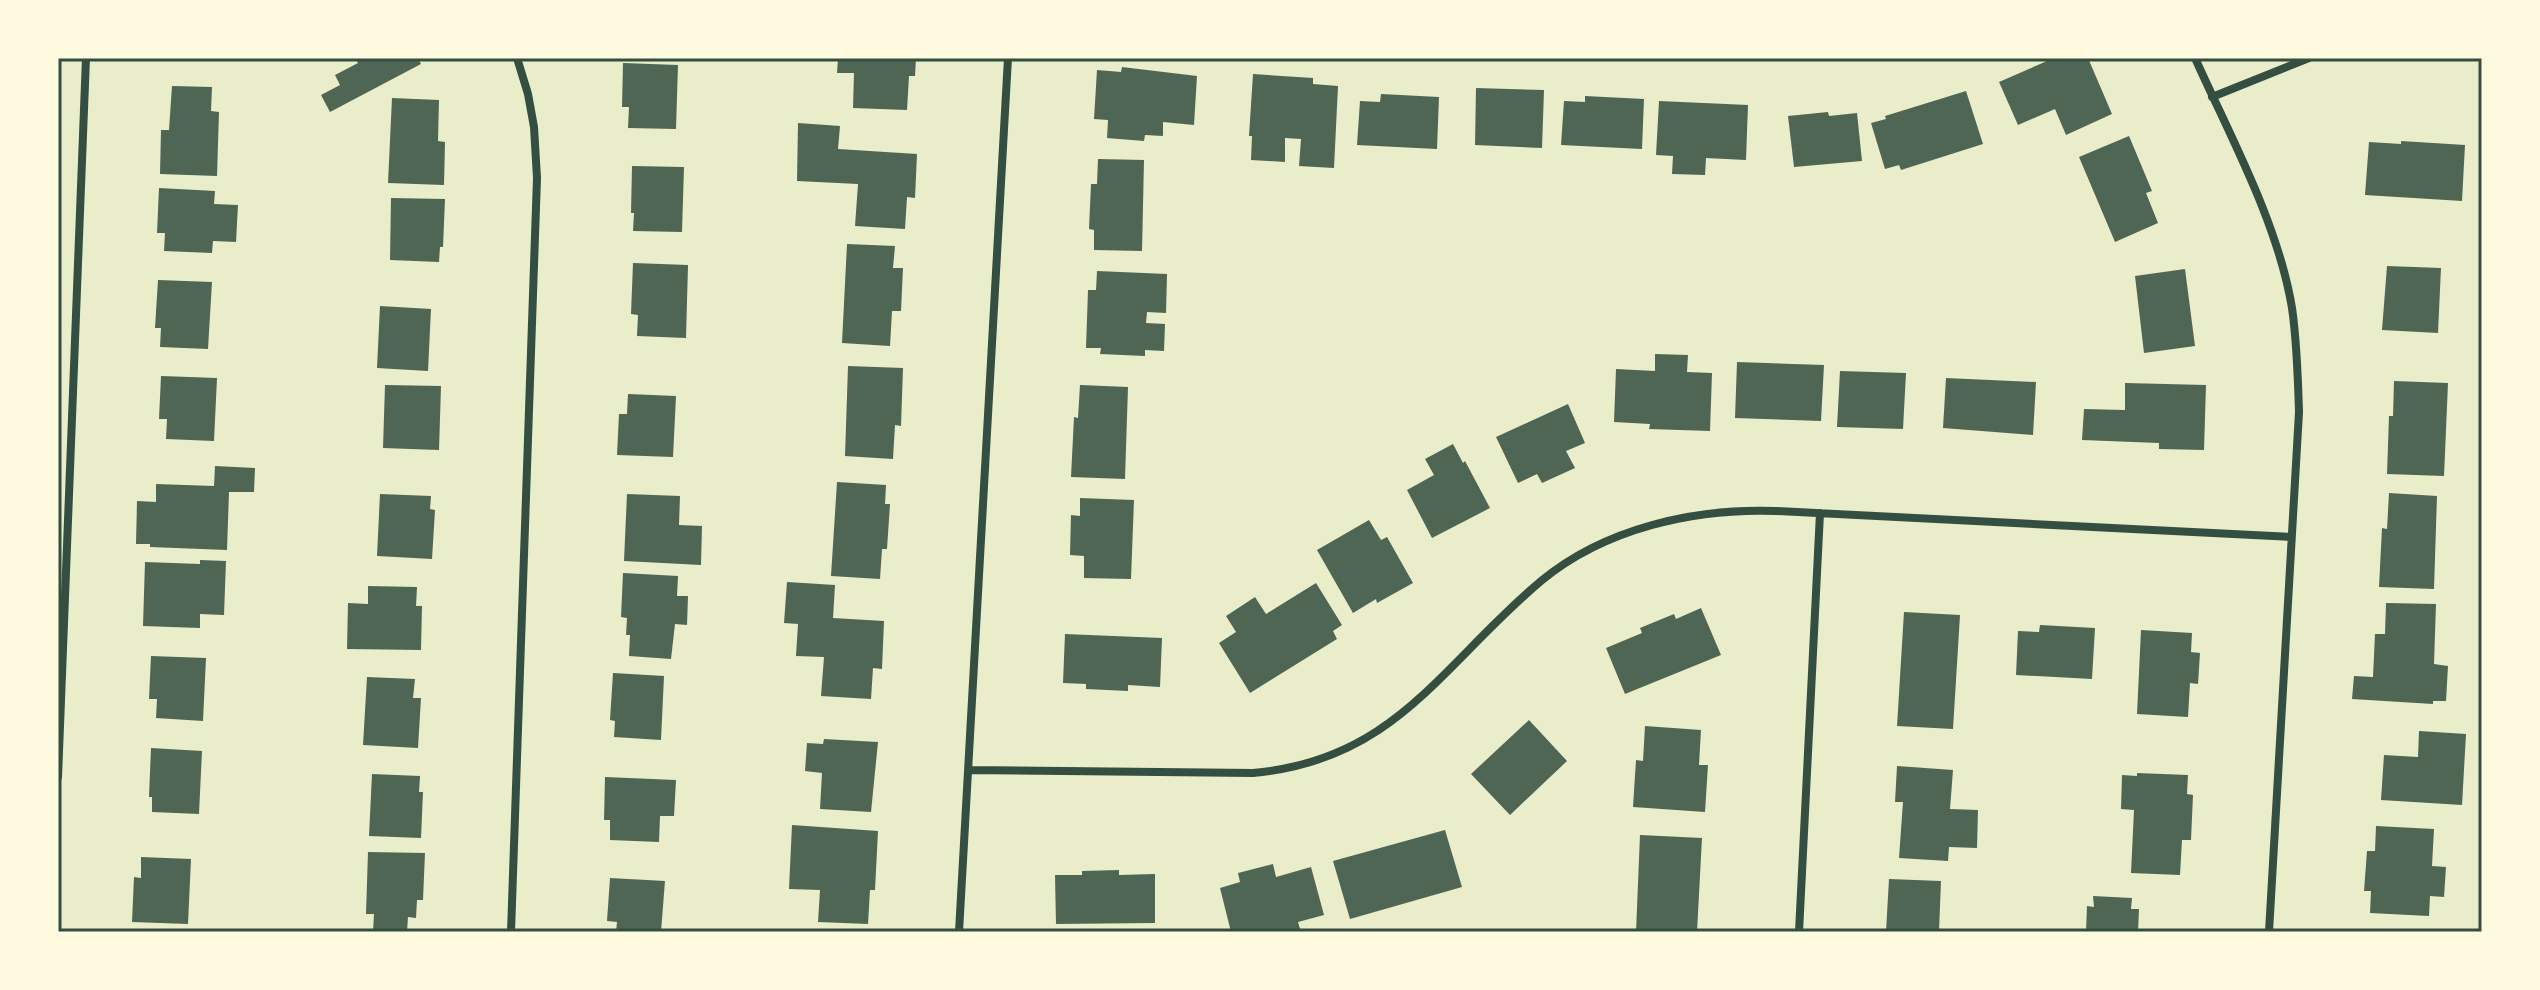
<svg xmlns="http://www.w3.org/2000/svg" width="2540" height="990" font-family="'Space Grotesk',sans-serif">
<rect width="100%" height="100%" fill="#e9edc9"/>
<path fill="#4f6655" d="M355,58H418L421,64L330,112L321,95L340,85L335,75L358,63Z
M838,58H916L915,76H909L907,110L853,108L854,73H837Z
M2054,58H2088L2112,114L2066,135L2055,109L2018,125L1999,82Z
M623,63L678,65L676,129L628,128L629,107H622Z
M1122,67L1197,76L1194,125L1163,122V136L1145,135L1144,141L1107,138L1108,120L1094,119L1097,70L1121,72Z
M1253,74L1313,78V84L1338,86L1334,168L1299,166L1301,139L1285,138V162L1251,160L1252,136H1249Z
M172,86L212,87L211,111L219,112L217,176L160,174L161,130H169Z
M1476,88L1544,90L1542,148L1475,145Z
M1966,91L1983,144L1901,170L1899,165L1885,169L1871,123L1886,119L1885,116Z
M1381,94L1439,97L1437,149L1357,145L1360,101L1380,102Z
M1585,96L1644,99L1642,149L1561,145L1564,101L1585,102Z
M392,98L439,100L438,141L445,142L444,185L388,183Z
M1659,101L1748,105L1746,160L1706,158L1705,175L1672,174L1673,156L1656,155Z
M1828,112L1829,116L1857,113L1862,161L1794,167L1788,116Z
M798,123L840,126L838,149L917,154L915,198L907,197L905,229L855,226L858,184L797,181Z
M2129,136L2152,191L2146,193L2158,223L2115,242L2079,157Z
M2401,141L2465,145L2462,201L2365,195L2369,142L2401,144Z
M1098,159L1144,160L1142,251L1094,250V230L1089,229L1091,184H1097Z
M632,166L684,167L682,232L633,231L634,213H631Z
M159,188L215,191L214,204L238,205L236,242L213,241L212,253L164,251L165,233H157Z
M391,198L445,199L443,247H440L439,262L390,260Z
M847,244L895,246L893,268H903L901,311H892L890,346L842,343Z
M633,263L688,265L686,338L637,336L638,315L631,314Z
M2387,266L2441,268L2438,333L2382,330Z
M2185,269L2195,346L2144,353L2135,276Z
M1097,271L1167,274L1166,313L1147,312L1146,323L1165,324L1164,351L1145,350V356L1100,354L1101,348H1086L1088,290H1096Z
M158,280L212,282L208,349L160,347L161,328H155Z
M380,306L431,309L428,371L377,368Z
M1655,354L1688,355L1687,372L1712,373L1710,431L1649,429L1650,424L1614,422L1616,369L1655,371Z
M1737,362L1824,365L1821,421L1735,418Z
M848,366L903,368L901,426L895,425L893,459L845,456Z
M1840,371L1906,373L1903,429L1837,427Z
M161,376L217,378L214,441L166,439L167,419H159Z
M1946,378L2036,382L2033,435L1943,428Z
M2394,381L2448,383L2444,476L2387,474L2389,416H2393Z
M2125,383L2206,385L2204,450L2159,449V443L2082,440L2084,409L2125,410Z
M385,385L441,386L439,450L383,448Z
M1080,385L1128,387L1125,479L1071,477L1074,417L1078,418Z
M628,394L676,396L673,457L617,455L619,414H627Z
M1568,404L1585,443L1566,451L1575,468L1542,483L1537,474L1518,483L1496,437Z
M1453,444L1463,463L1465,461L1490,508L1432,538L1407,490L1434,475L1425,459Z
M215,466L255,468L254,492H229L227,550L150,547V544H136L137,501L156,502V484L214,486Z
M837,482L886,485L885,504H890L887,549H882L880,579L831,576Z
M2389,493L2437,496L2434,589L2379,587L2382,528L2387,529Z
M380,494L431,496L430,509L435,510L432,559L377,556Z
M627,494L680,496L679,525L702,526L701,565L624,561Z
M1080,498L1134,500L1131,579L1084,578V556L1070,555L1071,515L1080,516Z
M1369,520L1381,540L1387,537L1413,583L1377,603L1376,599L1353,613L1317,550Z
M200,560L226,561L224,615L200,614V628L143,626L145,562L200,564Z
M623,573L678,576L677,596H688L687,625L675,624L671,659L629,656L630,635H626L627,618L621,617Z
M787,582L835,585L833,618L884,621L882,669L873,668L871,699L821,696L824,657L796,656L798,624L784,623Z
M1316,583L1342,625L1333,631L1337,639L1250,693L1219,643L1236,632L1226,616L1255,597L1266,614Z
M368,586L417,587L416,606H422L421,650L347,649L348,603L368,604Z
M2386,603L2436,604L2434,664L2448,666L2446,701H2433V704L2352,699L2354,676L2373,677L2375,634H2385Z
M1701,608L1721,655L1625,694L1606,648L1642,633L1640,628L1674,614L1676,619Z
M1904,612L1960,615L1953,729L1897,726Z
M2040,625L2095,628L2092,679L2016,675L2018,631L2039,632Z
M2141,630L2192,633L2191,652L2200,653L2198,684L2190,683L2188,717L2137,714Z
M1065,634L1162,638L1160,687L1128,685V691L1086,689V684L1063,683Z
M151,656L206,658L203,721L156,718L157,699H149Z
M613,673L664,676L661,740L614,737L615,721L610,720Z
M367,677L415,679L413,698H421L418,748L363,745Z
M1529,720L1567,761L1510,815L1471,774Z
M1645,726L1701,730L1699,765H1708L1705,812L1633,807L1636,760L1643,761Z
M2419,731L2466,734L2462,805L2381,800L2384,755L2418,757Z
M824,739L878,742L871,812L820,809L822,773L805,771L807,743L823,744Z
M151,748L202,751L199,814L152,812V797H149Z
M1897,766L1953,770L1950,809L1978,810L1977,848L1949,847L1948,861L1899,858L1903,802H1895Z
M2137,773L2188,775L2187,794L2193,795L2191,840H2182L2180,875L2131,873L2134,810L2121,809L2122,775L2137,776Z
M372,774L420,776L419,792H423L421,838L369,836Z
M605,777L676,780L674,816H660L659,842L610,840V820H604Z
M792,825L878,831L875,890H870L868,924L818,922L820,890L789,889Z
M2376,826L2434,829L2432,866L2446,867L2444,897L2430,896L2429,916L2370,913L2371,891H2364L2367,851H2375Z
M1445,830L1462,887L1350,919L1333,861Z
M1640,835L1702,838L1697,932H1636Z
M368,852L425,853L423,900H417L416,918L408,917L407,932H373L374,914H366Z
M141,857L191,859L188,924L132,922L134,877L141,878Z
M1273,864L1276,877L1311,867L1324,915L1298,922L1301,932H1231L1220,888L1240,882L1238,873Z
M1119,870V875L1155,874V923L1056,924L1055,875H1082V871Z
M610,878L665,881L661,932H616L617,922L607,921Z
M1889,879L1941,881L1939,932H1886Z
M2093,896L2132,898L2131,909H2139L2138,932H2086L2087,906L2094,907Z"/>
<g fill="none" stroke-linecap="round" stroke-linejoin="round">
<path stroke="#344e41" stroke-width="8" d="M2195,58C2230,136 2278,223 2292,308C2297,342 2298,378 2299,412L2269,932
M2212,97L2309,58
M969,770L1253,773C1396,760 1441,665 1541,581C1605,528 1695,508 1776,511L2291,537
M58,777L86,58
M511,932L537,178L534,127L528,94L517,58
M959,932L1008,58
M1799,932L1820,513"/>
</g>
<rect width="2540" height="990" fill="none" stroke="#fefae0" stroke-width="120"/>
<rect x="60" y="60" width="2420" height="870" fill="none" stroke="#344e41" stroke-width="3"/>
</svg>
